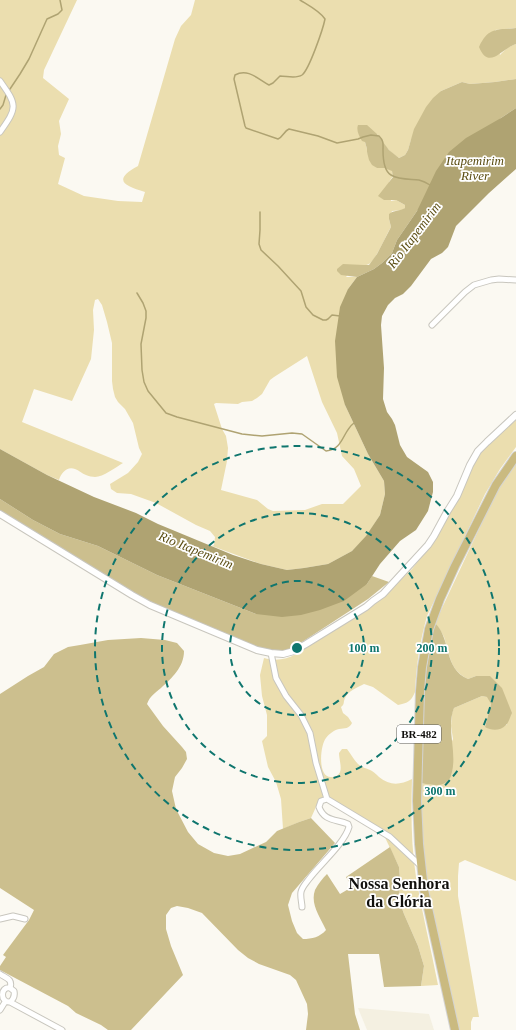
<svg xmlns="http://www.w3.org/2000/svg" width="516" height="1030" font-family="'Times New Roman',serif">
<rect width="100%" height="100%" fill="#fbf9f2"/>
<path fill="#f4f0e1" d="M358,1008L429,1014L434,1030H367Z"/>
<path fill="#ebdeaf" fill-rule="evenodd" d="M0,0H77L44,70L43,78L69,99L59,121L61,134L58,146L59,155L65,158L58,184L84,196L118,201L142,202L145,192C124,186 112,180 138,166L175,39L181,26L191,15L195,0H516V28L495,30L500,55C505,50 509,46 516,44V79L495,82L470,84L462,82L441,91L411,140L408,150L405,155L399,158C389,152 383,143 377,134L365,142L367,149V152L377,168H384L392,170L393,176L389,182L391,201L396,200L405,205V208L403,210L392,211L389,219L391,227C386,235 376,260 369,264C366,266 360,265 356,265L346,277H357L348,289L345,405L368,454L384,481L385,494L380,515L366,537L352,551L328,564L304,568L287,570L261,564L212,546L214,545L215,537L210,531L196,525L156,503L131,494L117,493L111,489L110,484L128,473L138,462L142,454L139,448L133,423L125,409L118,402L115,397L113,389L112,381V343L107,322L102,305L98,299L95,300L93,310L94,330L91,359L72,401L34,389L22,422L123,463C116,467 103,477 95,477C93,477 88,476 86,475C82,474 79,470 75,469C67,466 61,473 59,480L47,475L0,449ZM307,356L322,402L337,433L342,456L354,469L361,486L343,504H322L305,510L273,511L268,509L257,500L221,490L227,461L228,448L226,436L222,429L214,404L216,403L238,404L242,402L252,401L257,398L262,394L270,380L274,377Z
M516,420V447L500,469L485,494L427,616C420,641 416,666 415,692C411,702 407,703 398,705L373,687L364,684C358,687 348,691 345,698C343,702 345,704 341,707L343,713L348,717L352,723C349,729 345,728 339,729C334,730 329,734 326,738C320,745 317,779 332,777C335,777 339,775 340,772C342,767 339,759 339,753L342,749H347C351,754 354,760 358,764C362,768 367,768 372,771C375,773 377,775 379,777C390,786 400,785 412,779C411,812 411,845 416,877C422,913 431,949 438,985L421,986L424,966L418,946L404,914L399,900L400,879L399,867L381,829L355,818L320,798L311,818L299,822L283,829L281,799L276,782L268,767L262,741L267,736V715L262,696L260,675L264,658C275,661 286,660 296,654L389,591L412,569L425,552L476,459L487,445Z
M516,462V881L465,860L459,863L458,876V896L479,1017H473L471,1022V1030H457L426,876C422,845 420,814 421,783L433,785L453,739L451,726L452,713L454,708L482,696L488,697L491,704L485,727L507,725L476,676L468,679C449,670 450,654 444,637C442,632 438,628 435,623L493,499L504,480Z"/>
<path fill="#ccbf8e" d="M516,28V44C502,48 489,71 479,47C488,27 497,30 516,28Z
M516,79V108L501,118L417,211L397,240L392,253L382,263L374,269L357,277L341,275L337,271V269L343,264L364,265H369L377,254L391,227L389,219V214C394,210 400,211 405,208V205L396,200H384L378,196L393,177L392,171L384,168H377L372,165L369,160L367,152V149L365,142L362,141C359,136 356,130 358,125H367L377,134L389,150L399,158L405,155L408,150L414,129L426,107L433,98L441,91L462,82L470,84L495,82Z
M0,499L33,520L60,534L98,546L157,575L256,614L367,584L372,576L389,582L368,599L293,648L286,652H266L141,598L0,513Z
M435,623C452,640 443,668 468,679L476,676H490L502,688L512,713C510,717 509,722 506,725C500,731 492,731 485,727L491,704L487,697L482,696L454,708C446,728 457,751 452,772C451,774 451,777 450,778C445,788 430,785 421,783L425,677L432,634Z
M141,638L165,640L177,643L184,651C184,667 172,678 161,688C155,693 150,696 147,704L163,726L182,747L186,752L187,759L182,768L175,777L172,791L176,809L188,832L198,844L214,853L228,856L240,854L266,842L277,831L299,822L311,818L335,843L292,893L288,905L292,921L297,933L303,939C312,939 320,937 326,930C320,917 310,904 315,890C318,884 323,878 327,874L340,894L352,887L346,877L390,847L399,867L400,879L399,900L404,914L418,946L424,966L421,986L384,987L379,954H348L355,1014L360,1030H306L308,1014L307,1004L296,980L290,975L259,964L248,958L238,950L202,913L188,908L177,906L171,908L166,915V929L171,946L183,975L131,1030H108L101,1025L76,1013L68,1006L0,970V966L6,957L3,955L29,920L34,910L0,888V694L28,676L44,667L54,654L68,647L80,645L108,640Z"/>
<path fill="#afa372" d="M516,108V169L489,193L456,226L448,247L442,253L431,259L411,286L403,294L395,298L388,305L382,316L381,325L384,368L383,399L387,412L392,419L395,425L400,445L407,457L428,472L433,482V492L428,511L416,530L400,541L380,564L367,584L344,601L320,610L301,615L282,617L256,614L157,575L98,546L60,534L33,520L0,499V449L47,475L94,497L136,513L158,524L233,555L261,564L287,570L304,568L328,564L352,551L366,536L380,515L385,494L384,481L368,454L345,405L337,377L335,341L340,307L348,289L357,277L374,269L382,263L392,253L397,240L417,211L436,171L449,152L466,138L501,118Z"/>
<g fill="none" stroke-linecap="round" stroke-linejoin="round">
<path stroke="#afa372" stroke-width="1.5" d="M300,0C308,5 320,11 325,19C323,29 309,70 302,75C296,79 287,76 280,76L273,83L269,85C258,79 248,68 235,75L234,79L245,126L246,128L278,139C283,137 284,131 289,129L318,136L337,143L358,139L363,137L371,135L379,136C384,141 383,144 383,150C383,159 384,171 391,175C399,180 410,179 419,180C423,181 427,183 430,185
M10,89L20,74L29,59L47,19L58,14L62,10L60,0
M0,109L3,105L6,95
M260,212V230L259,244L261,250L278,266L301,291L306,307L313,315L323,320H326L328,319L332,315L340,316
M137,293L143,303L146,311V318L141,344L142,370L144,382L148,391L166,413L177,417L242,434L262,436L292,433L302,434L326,451C344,449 342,432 354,423"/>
<g stroke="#c8c6be" stroke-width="7">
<path id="minor" d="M0,81C17,105 18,107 0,132
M432,325L465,292L474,285L491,280L499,279L516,280
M271,653L276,678L286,696L301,715L310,733L316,763L327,799
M302,907C302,903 300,897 301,892C302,887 306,883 309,879C320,864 344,844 349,827L348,824C335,819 324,821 319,807L321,801L327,799L390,837L421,866
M0,919L13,916L25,919
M0,974C6,978 13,979 10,988
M10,1002C14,999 15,996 14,991L10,988C0,986 0,1003 10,1002L62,1030
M0,1010L5,1002"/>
</g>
<g stroke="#c8c6be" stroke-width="8">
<path id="tertiary" d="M0,514L132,595L150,605L257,650L271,653L283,654L294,651L306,644L366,607L373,601L383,594L428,545L434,536L447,512L457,496L470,465L478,451L487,442L516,415"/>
</g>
<g stroke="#d4d4d3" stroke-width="10">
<path id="trunk" d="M455,1030L424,890L419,844L417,801L418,762L420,691L422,667L429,629L440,599L455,566L496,485L516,456"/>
</g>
<use href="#minor" stroke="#fff" stroke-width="5"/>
<use href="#tertiary" stroke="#fff" stroke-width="6"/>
<use href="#trunk" stroke="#caba80" stroke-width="8"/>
</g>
<g fill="none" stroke="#0f766e" stroke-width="2" stroke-dasharray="7 5">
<circle cx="297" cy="648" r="67"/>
<circle cx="297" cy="648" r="135"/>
<circle cx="297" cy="648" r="202"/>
</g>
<g text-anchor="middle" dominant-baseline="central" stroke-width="3.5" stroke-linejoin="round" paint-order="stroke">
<rect fill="#fff" stroke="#585856" stroke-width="1" x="397" y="725" width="44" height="18" rx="3"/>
<g font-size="11" font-weight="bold" fill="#11100d">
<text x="419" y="734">BR-482</text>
</g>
<g font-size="13" font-style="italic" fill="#5b4d12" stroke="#fff">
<text x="475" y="160">Itapemirim<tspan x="475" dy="15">River</tspan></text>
<text transform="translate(414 235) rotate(-53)">Rio Itapemirim</text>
<text transform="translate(196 550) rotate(22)">Rio Itapemirim</text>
</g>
<g font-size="16" font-weight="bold" fill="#11100d" stroke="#fff">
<text x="399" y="883">Nossa Senhora<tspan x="399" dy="18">da Glória</tspan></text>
</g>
</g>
<circle cx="297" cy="648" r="6" fill="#0f766e" stroke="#fff" stroke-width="2"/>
<g font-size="12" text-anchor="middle" font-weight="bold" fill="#0f766e" stroke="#fff" stroke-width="3.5" stroke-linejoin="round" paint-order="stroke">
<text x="364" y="652">100 m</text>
<text x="432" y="652">200 m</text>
<text x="440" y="795">300 m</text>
</g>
</svg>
